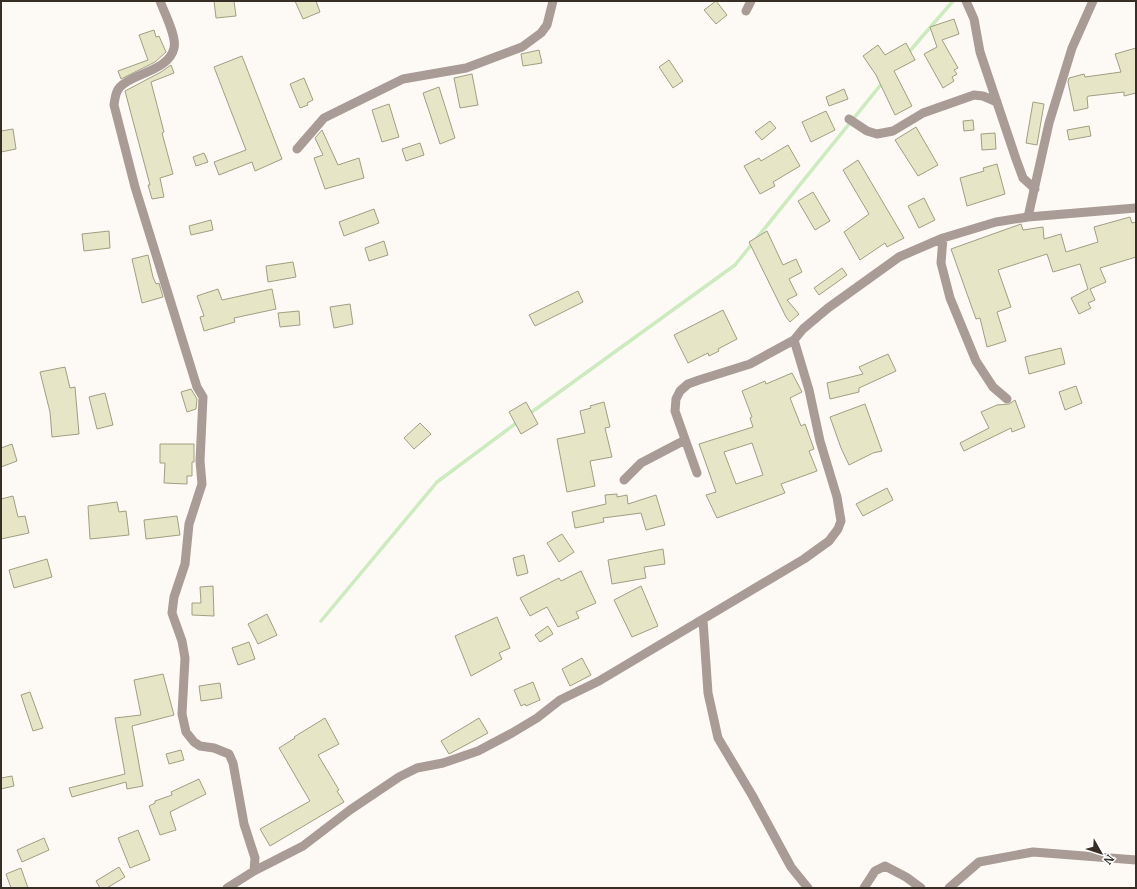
<svg xmlns="http://www.w3.org/2000/svg" width="1137" height="889" font-family="Merriweather,serif">
<rect width="100%" height="100%" fill="#fdf9f4"/>
<g fill="none" stroke-linecap="round" stroke-linejoin="round">
<path stroke="#ccebbe" stroke-width="3.5" d="M908,53L953,1
M529,414L735,265L883,82
M321,621L437,482L519,421"/>
</g>
<path fill="#e6e5c6" stroke="#a09f82" fill-rule="evenodd" d="M214,1H234L236,16L216,18Z
M295,1H316L320,12L303,19Z
M716,1L727,15L716,24L704,10Z
M954,19L959,34L942,40L958,68L954,70L957,74L952,77L954,81L943,88L924,54L937,47L930,27Z
M154,30L156,37L159,36L166,52L155,62L121,79L118,71L148,60L139,35Z
M906,43L915,60L894,71L912,106L895,115L876,75L863,56L878,45L885,55Z
M1136,48V93L1124,96V92L1089,96L1087,97L1088,108L1074,111L1068,82L1069,78L1084,74L1085,77L1121,72L1115,54Z
M539,50L542,63L523,66L521,54Z
M242,56L282,159L255,171L252,162L219,175L214,162L246,150L214,67Z
M669,60L683,81L673,88L659,67Z
M171,65L174,73L151,82L164,132L162,133L173,174L160,178L164,197L152,199L148,185H150L125,91L161,72Z
M472,74L478,105L460,108L454,78Z
M304,78L313,100L307,103L308,105L300,108L290,84Z
M439,87L455,138L440,144L423,93Z
M844,89L848,99L829,106L826,97Z
M1033,102L1044,104L1037,145L1026,143Z
M389,104L399,137L382,142L372,110Z
M826,111L835,130L811,142L802,122Z
M973,120L974,130L964,131L963,121Z
M770,121L776,128L762,140L755,132Z
M1089,126L1091,136L1069,140L1067,130Z
M916,127L938,165L918,176L895,140Z
M13,129L16,149L1,152V131Z
M322,130L338,165L359,158L364,178L325,189L314,158L323,155L315,138Z
M995,133L996,149L982,150L981,134Z
M420,143L424,155L406,161L402,149Z
M788,145L800,166L773,182L775,186L760,194L744,166L759,158L761,161Z
M204,153L208,162L196,166L193,157Z
M858,160L904,238L887,247L885,243L860,260L844,232L869,214L843,170Z
M997,164L1005,194L967,206L960,178L984,171L983,168Z
M813,192L830,221L815,230L798,201Z
M924,198L935,220L919,228L908,206Z
M374,209L379,223L344,236L339,222Z
M1130,217L1132,223L1136,222V257L1100,268L1106,282L1090,289L1095,300L1088,303L1091,308L1079,314L1071,298L1088,289L1080,264L1053,272L1047,254L998,270L1011,307L997,312L1006,341L987,347L980,318L976,319L951,249L1021,224L1023,230L1043,227L1044,239L1061,234L1066,252L1098,242L1094,227Z
M211,220L213,230L191,235L189,226Z
M109,231L110,248L84,251L82,234Z
M767,231L783,265L796,259L802,272L789,279L797,295L787,300L799,314L790,322L786,317L749,242Z
M384,241L388,255L369,261L365,248Z
M148,255L153,277L156,284L159,283L163,297L142,303L132,259Z
M293,262L296,277L268,282L266,266Z
M842,268L847,275L819,295L814,288Z
M218,289L222,300L272,289L276,309L234,318L235,322L204,331L200,317L204,316L197,296Z
M578,291L583,302L535,326L529,315Z
M350,304L353,324L334,328L330,307Z
M723,310L737,339L718,349L719,351L709,356L708,353L688,363L674,335Z
M299,311L300,325L280,327L278,313Z
M1061,348L1065,364L1029,374L1025,357Z
M888,354L896,371L859,388V392L830,399L827,383L863,374L859,367Z
M65,367L70,388L75,387L79,434L52,437L50,412L40,372Z
M792,373L802,392L790,398L801,426L805,424L810,438L814,449L809,451L817,471L781,484L785,493L717,518L706,495L716,492L699,444L753,427L750,418L752,417L742,391L765,381L766,384ZM752,443L763,475L736,484L724,452Z
M1076,386L1082,403L1065,410L1059,392Z
M191,389L197,399L196,409L187,412L181,392Z
M105,393L113,425L97,429L89,397Z
M1015,400L1025,427L1012,432L1011,428L964,451L960,443L989,428L981,412L997,405L1009,404Z
M526,402L538,424L521,434L509,412Z
M604,402L610,427L605,428L612,457L590,461L595,486L567,492L557,439L585,433L580,411L591,408L590,406Z
M865,404L882,451L873,453L849,465L841,448L830,417Z
M420,423L431,434L414,449L404,438Z
M12,444L17,461L1,467V448Z
M160,444H194V462H192V476H187V484L164,483L165,463H160Z
M887,488L893,500L863,516L856,504Z
M617,494V497L627,495L628,504L656,495L665,525L646,530L641,513L603,518L604,522L575,528L572,512L606,504L605,495Z
M13,496L18,517L25,516L29,533L1,539V499Z
M117,502L119,512L126,511L129,535L90,539L88,506Z
M177,516L180,535L146,539L144,520Z
M562,534L574,552L559,562L547,543Z
M663,549L665,564L644,567L646,578L612,584L608,560Z
M524,555L528,573L517,576L513,558Z
M47,559L52,577L14,588L9,570Z
M581,571L596,603L576,612L579,618L558,627L547,607L530,616L520,598L559,578L561,581Z
M213,586L214,616L192,615V603H201L200,587Z
M641,586L658,626L632,637L614,600Z
M267,614L277,635L258,644L248,624Z
M497,617L510,648L499,653L502,659L471,676L455,636Z
M548,626L553,634L540,642L535,635Z
M249,642L255,659L238,665L232,648Z
M582,658L591,675L570,686L562,669Z
M163,674L174,715L132,726L143,786L127,789L126,782L72,797L69,788L125,774L115,718L141,715L134,680Z
M533,682L540,700L526,706L525,704L521,706L514,690Z
M220,683L222,698L201,701L199,686Z
M30,692L43,728L33,731L21,695Z
M325,718L339,744L318,755L339,790L337,791L344,802L270,846L260,829L310,801L279,748L295,738L294,737Z
M479,718L488,733L449,754L441,741Z
M181,750L184,760L169,764L166,754Z
M12,776L14,786L1,789V778Z
M199,779L206,794L170,812L176,830L160,835L149,806L155,803V801L172,795L171,792Z
M138,830L150,860L130,868L118,838Z
M44,838L49,850L22,862L17,850Z
M119,867L125,877L107,888H100L96,881Z
M21,868L28,888H11L6,874Z"/>
<g fill="none" stroke-linecap="round" stroke-linejoin="round">
<path stroke="#a99b95" stroke-width="9" d="M160,1C164,12 177,37 174,48C169,71 133,73 120,87C115,92 115,99 114,105L135,187L197,387L203,397L200,461L202,484L189,524L185,564L174,597L172,613L182,641L185,658L182,714L186,732L194,742L200,746L214,748L229,754L233,763L244,824L255,858L254,871L227,888
M966,1L974,19L980,52L1016,159L1023,178L1035,189
M746,11L751,1
M849,119L867,131L877,134L893,131L923,113L974,95L983,96L997,102
M297,149L324,118L403,79L466,68L522,47L541,33L547,25L553,1
M1028,217L1049,123L1072,48L1093,1
M943,238L941,263L950,298L976,361L993,387L1007,399
M697,473L675,411L676,399L680,391L688,384L699,380L750,364L794,340L803,329L828,308L899,257L943,238L996,222L1028,217L1136,208
M624,480L641,463L685,440
M703,620L708,693L718,738L752,795L791,867L808,888
M254,871L303,846L350,810L399,777L417,768L443,763L478,751L512,733L537,718L560,700L599,681L804,559L829,541L838,529L841,521L837,497L820,441L809,390L794,340
M864,888L875,871L885,866L906,877L921,888
M949,888L979,862L1033,852L1136,860"/>
</g>
<rect width="1137" height="889" fill="none" stroke="#372f25" stroke-width="4"/>
<g transform="translate(1101 853) rotate(129)" stroke="#ffffff" stroke-width="3" paint-order="stroke">
<path d="M0-3L7 15L0 10L-7 15Z" fill="#372f25"/>
<text y="-6" font-size="11" font-weight="bold" text-anchor="middle" fill="#372f25">N</text>
</g>
</svg>
